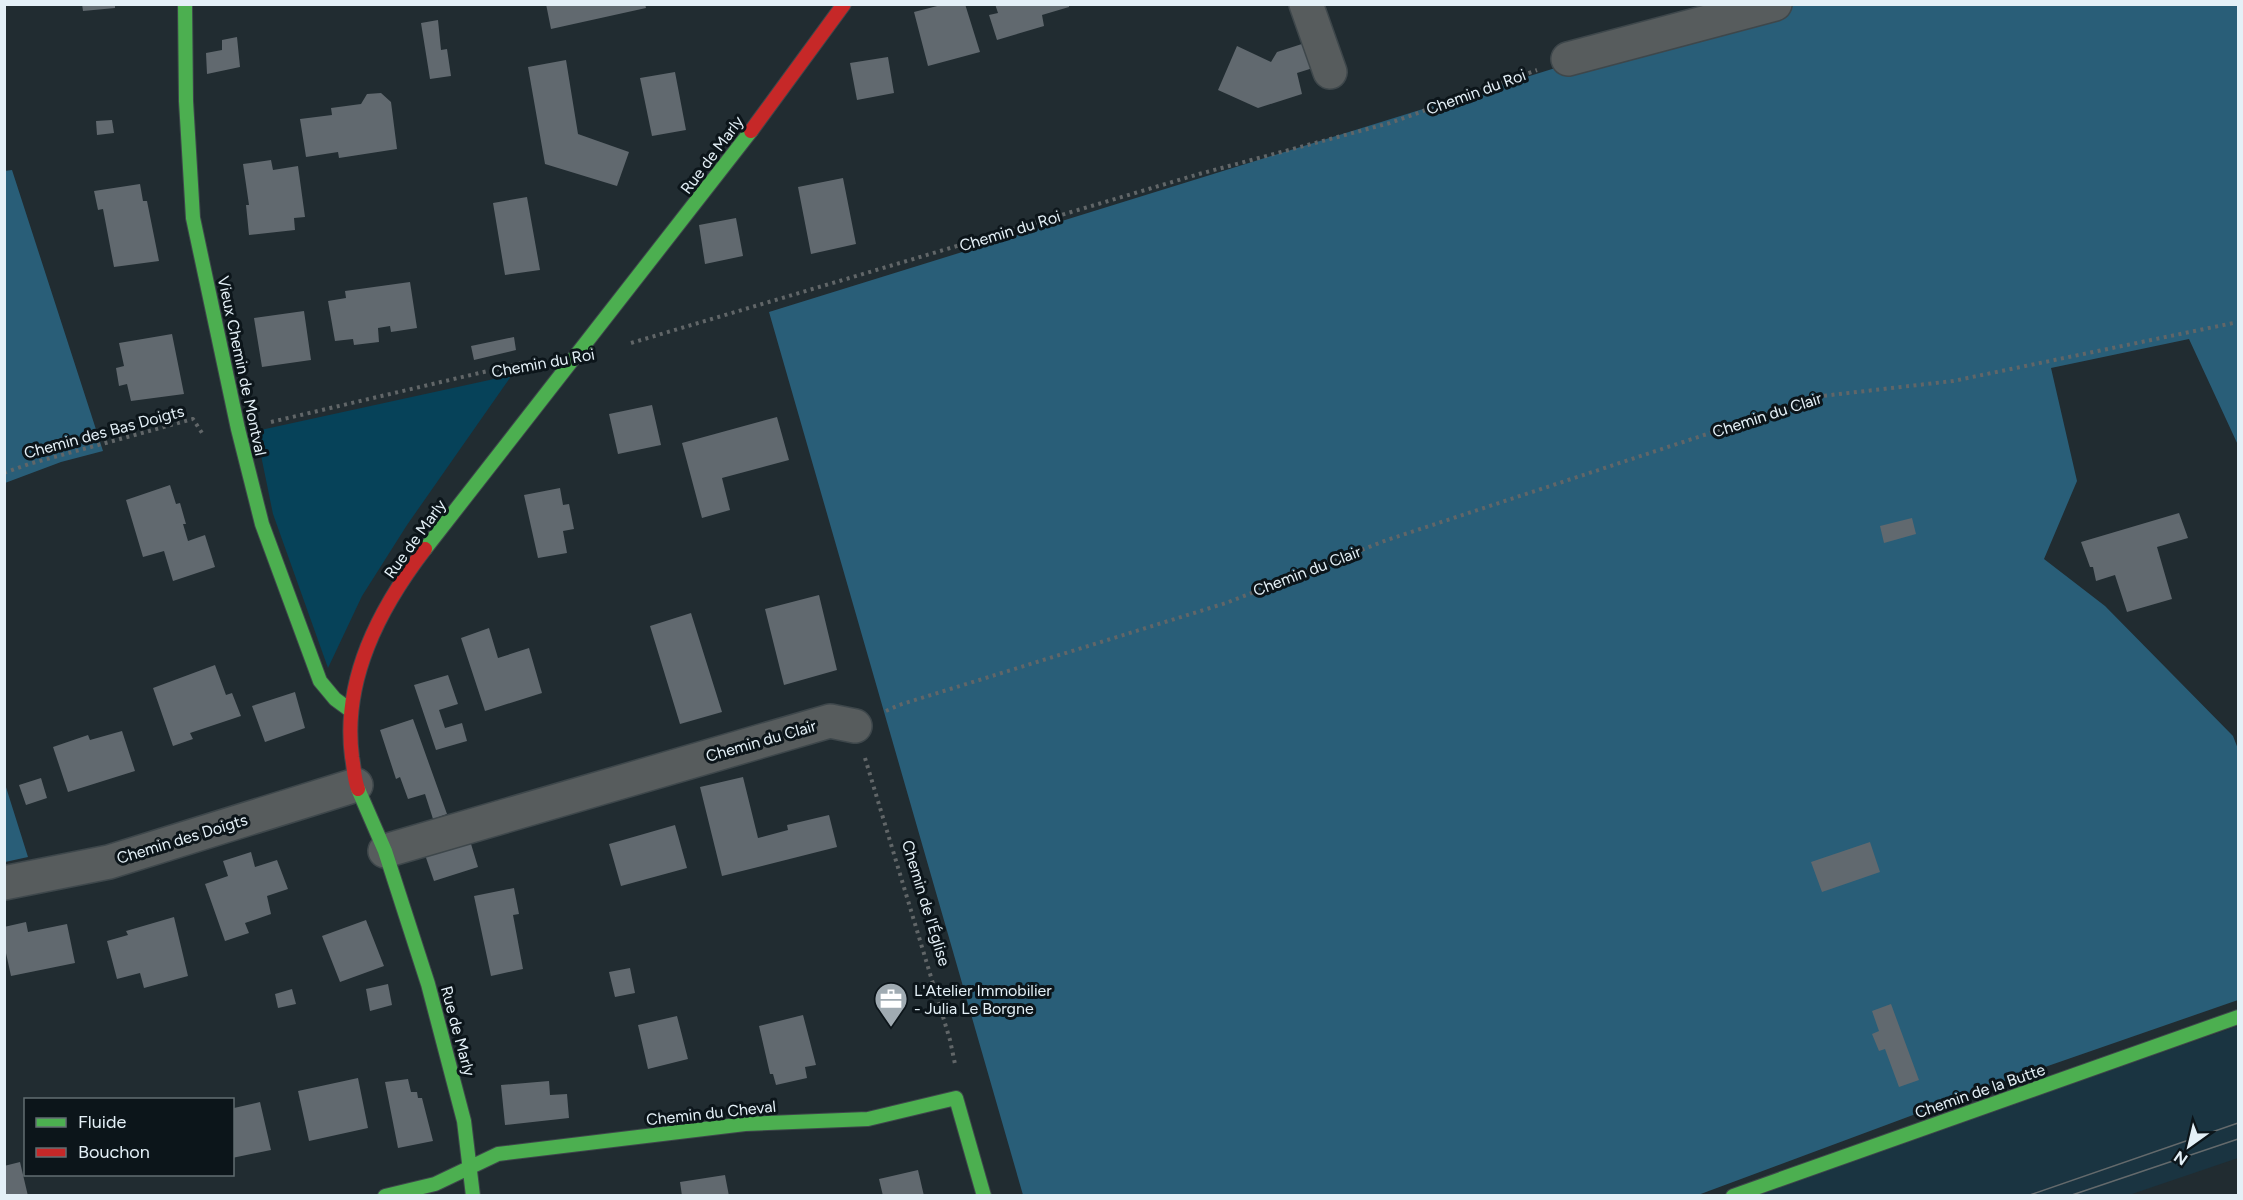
<svg xmlns="http://www.w3.org/2000/svg" width="2243" height="1200" font-family="Figtree,sans-serif">
<rect width="100%" height="100%" fill="#212c31"/>
<path fill="#1a3441" d="M2238,1026V1158L2129,1195L1750,1196Z"/>
<path fill="#064259" d="M512,375L407,525L362,596L328,668L273,514L256,431Z"/>
<path fill="#295e78" d="M1758,5H2238V445L2189,339L2051,368L2077,481L2044,559L2105,606L2233,736L2238,749V1000L1999,1083L1698,1195H1023L769,312Z
M12,170L103,451L61,462L5,483L4,171Z
M5,784L28,857L5,862H4Z"/>
<path fill="#61696f" d="M82,4H115V8L83,11Z
M546,4H645L646,8L551,29Z
M945,4H965L980,52L928,66L914,12Z
M995,4H1069V7L1042,15L1044,26L997,40L989,15L998,13Z
M438,20L441,50L447,49L451,76L430,79L421,23Z
M237,37L240,67L207,74L206,53L222,50V40Z
M1305,43L1313,68L1297,73L1302,94L1258,108L1218,90L1237,46L1271,62L1277,52Z
M888,57L894,93L857,100L850,63Z
M566,60L578,134L629,152L617,186L545,164L528,67Z
M675,72L686,130L652,136L640,78Z
M381,93L391,102L397,149L339,158L338,152L306,157L300,119L332,115L331,108L361,104L367,94Z
M112,120L114,133L97,135L96,121Z
M271,160L273,170L298,166L305,217L294,218L295,230L249,235L246,205H249L243,164Z
M843,178L856,244L811,254L798,187Z
M140,184L143,201H147L159,261L114,267L103,209L98,210L94,191Z
M527,197L540,270L505,275L493,203Z
M736,218L743,256L705,264L699,225Z
M410,282L417,328L391,332L390,326L378,328L379,342L354,345L353,339L335,341L328,301L346,298L345,291Z
M304,311L311,360L262,367L254,318Z
M172,334L184,394L131,401L127,384L119,386L116,368L124,366L119,343Z
M514,337L516,350L474,360L471,346Z
M652,405L661,445L618,454L609,414Z
M777,417L789,460L722,478L730,510L702,518L682,443Z
M170,485L176,504L180,503L186,524H183L188,541L205,535L215,567L173,581L164,551L143,557L126,500Z
M560,488L563,505L569,504L574,529L563,531L567,553L538,558L524,495Z
M2179,513L2188,538L2157,547L2172,599L2127,612L2115,575L2096,581L2093,567H2090L2081,542Z
M1912,518L1916,534L1884,543L1880,526Z
M819,595L837,670L784,685L765,609Z
M691,613L722,712L680,724L650,626Z
M489,628L498,658L529,648L542,693L485,711L461,638Z
M215,665L226,695L232,693L241,716L190,733L193,739L173,746L153,688Z
M448,675L458,704L439,710L445,728L462,723L467,741L436,750L414,685Z
M295,692L305,728L265,742L252,706Z
M413,719L447,814L433,819L425,794L408,799L400,777L396,779L380,730Z
M122,731L135,771L68,792L53,747L88,735L90,740Z
M743,777L758,838L788,830L787,825L829,815L837,847L722,876L700,787Z
M41,778L47,798L26,805L19,785Z
M675,825L687,868L621,886L609,844Z
M468,834L478,867L434,881L423,849Z
M1870,842L1880,872L1822,892L1811,862Z
M251,852L255,867L277,860L288,889L267,896L271,914L245,923L249,933L225,941L205,884L228,876L223,861Z
M514,888L519,914L513,915L523,969L491,976L474,896Z
M174,917L188,976L144,988L140,973L117,979L107,941L128,935L126,931Z
M366,920L384,966L340,982L322,936Z
M26,922L28,932L67,924L75,963L11,976L4,944V927Z
M630,968L635,993L615,997L609,972Z
M388,984L392,1005L370,1011L366,989Z
M292,989L296,1004L278,1008L275,994Z
M1891,1004L1919,1080L1899,1087L1885,1049L1879,1051L1872,1034L1879,1031L1872,1011Z
M803,1015L816,1065L805,1067L807,1078L776,1085L773,1074H770L759,1026Z
M677,1016L688,1059L648,1069L638,1025Z
M358,1078L368,1128L309,1141L298,1091Z
M408,1079L411,1092H417L418,1098H422L433,1141L398,1148L385,1082Z
M549,1081L550,1095L567,1094L569,1118L505,1125L501,1085Z
M260,1102L271,1150L232,1158L234,1108Z
M20,1162L28,1196H4V1166Z
M918,1170L924,1196H883L879,1179Z
M725,1175L729,1196H682L680,1182Z"/>
<g fill="none" stroke-linecap="round" stroke-linejoin="round">
<g stroke="#3e474b" stroke-width="36">
<path id="street" d="M1306,4L1330,72
M1568,59L1775,4
M385,851L830,721L855,726
M4,883L109,862L356,785"/>
</g>
<g stroke="#3e474b" stroke-width="16">
<path id="fast" d="M185,4L186,101L193,218L238,429L262,524L320,681L335,699L350,710
M425,549L751,131
M358,789L385,851L428,984L464,1121L473,1196
M385,1196L435,1184L498,1154L745,1124L868,1119L956,1098L984,1196
M1733,1196L2238,1017"/>
</g>
<g stroke="#3e474b" stroke-width="16">
<path id="jam" d="M751,131L844,4
M358,789C354,779 354,767 352,757C342,680 379,609 425,549"/>
</g>
<path stroke="#616668" stroke-width="4" stroke-dasharray="3 4.5" stroke-linecap="butt" d="M631,343L1199,174L1390,123L1537,70
M271,422L526,362
M4,473L29,464L193,419L202,433
M886,711L899,705L1226,603L1387,540L1822,396L1953,381L2238,322
M865,758L950,1040L955,1064"/>
<use href="#street" stroke="#575c5d" stroke-width="33"/>
<use href="#fast" stroke="#4caf50" stroke-width="14"/>
<use href="#jam" stroke="#c62828" stroke-width="14"/>
<path stroke="#646a6c" stroke-width="1.5" d="M2027,1196L2238,1123
M2069,1196L2238,1139"/>
</g>
<defs>
<g id="office-pin" transform="scale(1.725)"><path d="M0 17L-7.5 6A9.5 9.5 0 1 1 7.5 6Z" fill="#a0abb2" stroke="#0c151a"/><path d="M-6-3h4V-5.5h4V-3h4V5H-6ZM-1-4.5V-3h2v-1.5ZM-6 0V1H6V0Z" fill="#fff"/></g>
</defs>
<g fill-rule="evenodd">
<use href="#office-pin" x="891" y="999"/>
</g>
<g text-anchor="middle" dominant-baseline="central" stroke-width="6" stroke-linejoin="round" paint-order="stroke">
<g font-size="16" fill="#e4f0f7" stroke="#0c151a">
<text transform="translate(1476 92) rotate(-20)">Chemin du Roi</text>
<text transform="translate(712 155) rotate(-53)">Rue de Marly</text>
<text transform="translate(1010 231) rotate(-17)">Chemin du Roi</text>
<text transform="translate(543 363) rotate(-10)">Chemin du Roi</text>
<text transform="translate(242 366) rotate(78)">Vieux Chemin de Montval</text>
<text transform="translate(1767 415) rotate(-18)">Chemin du Clair</text>
<text transform="translate(104 432) rotate(-15)">Chemin des Bas Doigts</text>
<text transform="translate(415 539) rotate(-54)">Rue de Marly</text>
<text transform="translate(1307 571) rotate(-21)">Chemin du Clair</text>
<text transform="translate(761 741) rotate(-16)">Chemin du Clair</text>
<text transform="translate(182 839) rotate(-17)">Chemin des Doigts</text>
<text transform="translate(926 903) rotate(73)">Chemin de l'Église</text>
<text transform="translate(458 1031) rotate(75)">Rue de Marly</text>
<text transform="translate(1980 1091) rotate(-19)">Chemin de la Butte</text>
<text transform="translate(711 1113) rotate(-6)">Chemin du Cheval</text>
</g>
<g font-size="16" fill="#e4f0f7" stroke="#0c151a" text-anchor="start">
<text x="914" y="990">L'Atelier Immobilier<tspan x="914" dy="18">- Julia Le Borgne</tspan></text>
</g>
</g>
<rect width="2243" height="1200" fill="none" stroke="#e4f0f7" stroke-width="12"/>
<rect x="24" y="1098" width="210" height="78" fill="#0c151a" stroke="#626d72" stroke-width="1.5"/>
<rect x="36" y="1118" width="30" height="9" fill="#4caf50" stroke="#626d72" stroke-width="1.5"/>
<text x="78" y="1128" font-size="18" fill="#e4f0f7">Fluide</text>
<rect x="36" y="1148" width="30" height="9" fill="#c62828" stroke="#626d72" stroke-width="1.5"/>
<text x="78" y="1158" font-size="18" fill="#e4f0f7">Bouchon</text>
<g transform="translate(2189 1146) rotate(214)" stroke="#0c151a" stroke-width="4.5" paint-order="stroke">
<path d="M0-4.5L10 22L0 15L-10 22Z" fill="#e4f0f7"/>
<text y="-9" font-size="16" font-weight="bold" text-anchor="middle" fill="#e4f0f7">N</text>
</g>
</svg>
